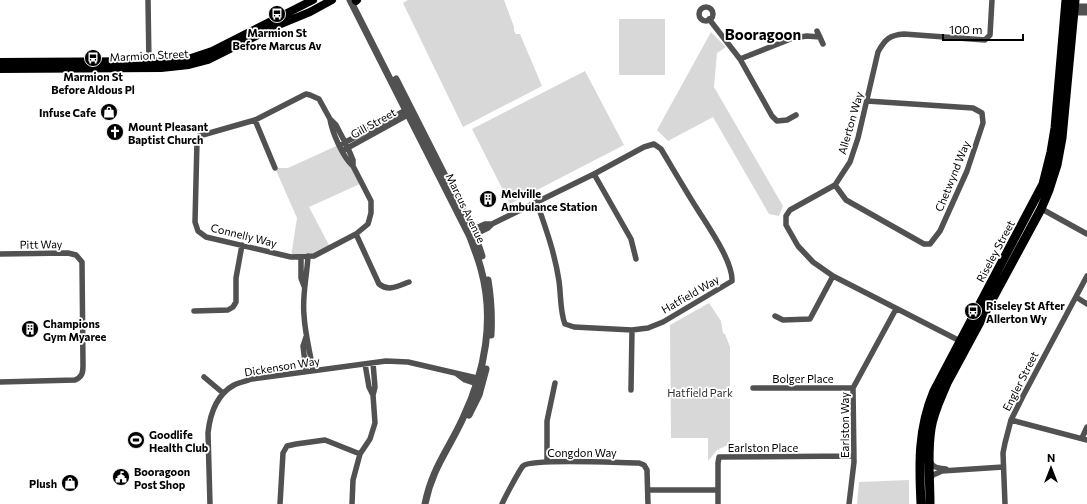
<svg xmlns="http://www.w3.org/2000/svg" width="1087" height="504" font-family="Commissioner,sans-serif">
<rect width="100%" height="100%" fill="#fff"/>
<path fill="#d8d8d8" d="M408,0H504L514,27V31L516,34H520L542,86L463,127L403,3Z
M619,19H665V75H619Z
M711,32L726,47L717,53L714,87L783,206L779,216L769,214L713,117L668,141L657,130Z
M585,71L624,145L510,204L472,129Z
M345,142L362,183L309,207L330,247L314,256L291,257L297,218L275,168H288Z
M709,303L721,321L723,333L725,334L730,347V444L717,450L708,461V438H671L670,325Z
M909,480V504H857L859,482Z"/>
<g fill="none" stroke-linecap="round" stroke-linejoin="round">
<path stroke="#515151" stroke-width="5.5" d="M148,0L149,64
M699 14a7 7 0 1 1 14 0a7 7 0 1 1-14 0Z
M709,19L740,59L772,116L777,121L787,120L796,115
M817,31L823,44
M740,59L793,38L807,36L820,37
M306,94L310,95L319,99L330,119L336,125L348,148L353,160V166L371,201V213L368,224L356,234L314,256L291,257L206,237L198,231L195,222L197,141L199,136L255,120Z
M330,119C332,132 343,158 353,166
M255,120L275,168
M340,145L408,109
M342,151L411,113
M594,174L631,239L636,259
M835,185L846,200L924,244H930L940,231L967,171L983,123L982,113L973,108L867,101
M1040,208L1087,234
M469,231L485,224H492
M356,234L379,284C389,292 398,286 409,282
M472,236L488,228L492,224L594,174L644,147L654,144L661,149C673,169 684,188 696,207C707,225 733,261 732,281L663,322L648,328L632,330L574,327L565,324C560,312 561,295 559,281C555,254 546,229 537,203
M0,254L68,253L76,255L82,262L83,366C83,373 82,377 75,380L0,382
M308,256C307,276 302,295 304,315C305,334 310,352 313,370
M301,257V278L304,286
M1076,297L1087,304
M194,311L228,310L233,307L236,302V278L242,245
M775,316L783,320L810,319L833,276
M962,342L833,276L813,262L798,246L786,225V216L790,210L835,185L850,162L858,138L878,52C885,39 890,35 904,34L985,40L990,35L992,0
M365,364L369,387L373,395
M306,371L303,346L306,337
M457,374L465,380L480,385
M204,377L223,393
M753,388H853
M631,390L632,330
M1011,420L1087,440
M1082,438L1087,427
M930,461C933,468 938,468 946,469
M547,462V421L555,383
M929,480L933,475L942,471L1003,467
M648,490H718
M210,504L208,433C210,414 216,395 234,385C240,382 246,381 252,379L386,361L408,362L481,379
M280,504L283,453L287,446L296,444L325,440L360,454
M352,504L353,480L360,454L370,439L375,423L373,395L375,387L373,363
M502,504C504,499 520,469 523,466C532,458 621,463 639,463L644,465L647,470L648,504
M718,504V463L719,457L854,456
M849,504L854,462L853,388L896,309
M1005,504L1003,453L1005,443L1011,420L1023,396L1087,276"/>
<path stroke="#515151" stroke-width="7" d="M350,0L470,237C474,248 478,258 481,269C495,319 485,372 463,418C449,449 432,468 425,504
M1073,5L1078,12H1087
M1072,10L1078,7H1087
M396,79L475,235L482,256
M488,280C491,298 492,316 491,335
M469,415L479,395L486,369"/>
<path stroke="#000" stroke-width="8" d="M356,1L357,0
M0,62L164,61L188,59L212,51L313,0
M0,69L161,68L189,65L208,60L276,26L310,12L332,0"/>
<path stroke="#000" stroke-width="9" d="M921,504C919,464 918,429 934,391L1043,184L1051,152L1055,128L1066,0
M930,504C930,479 927,454 931,429C933,413 941,398 947,383L1041,209L1049,190L1057,165L1062,138L1075,0"/>
</g>
<defs>
<g id="bus-disc" transform="scale(0.9)"><circle r="9.5" fill="#000" stroke="#fff"/><path d="M-5-6H5V4H4V6H2V4H-2V6H-4V4H-5ZM-3.5-4V0h7V-4ZM-3.5 1.2v1.5H-2V1.2ZM2 1.2v1.5H3.5V1.2Z" fill="#fff"/></g>
<g id="shop-disc" transform="scale(0.9)"><circle r="9.5" fill="#000" stroke="#fff"/><path d="M-5-2.5h2.3a2.7 3.5 0 0 1 5.4 0H5L5.5 6h-11ZM-1.5-2.5h3a1.5 2.3 0 0 0-3 0Z" fill="#fff"/></g>
<g id="church-disc" transform="scale(0.9)"><circle r="9.5" fill="#000" stroke="#fff"/><path d="M-1.2-6h2.4v3.5h3.3v2.4h-3.3V6h-2.4V-.1h-3.3v-2.4h3.3Z" fill="#fff"/></g>
<g id="building-disc" transform="scale(0.9)"><circle r="9.5" fill="#000" stroke="#fff"/><path d="M-4-6H4V6H1V3H-1V6H-4ZM-2.5-4.3h1.7v1.8h-1.7ZM.8-4.3h1.7v1.8H.8ZM-2.5-1h1.7V.8h-1.7ZM.8-1h1.7V.8H.8Z" fill="#fff"/></g>
<g id="stadium-disc" transform="scale(0.9)"><circle r="9.5" fill="#000" stroke="#fff"/><path d="M0-5a6.5 5 0 1 0 0 10a6.5 5 0 1 0 0-10ZM-3.5-1.8h7v3.6h-7Z" fill="#fff"/></g>
<g id="civic-disc" transform="scale(0.9)"><circle r="9.5" fill="#000" stroke="#fff"/><path d="M-.6-6.5H3V-4.5H.6V-3L4-1V1h2V6H-6V1h2V-1L-.6-3ZM-1.2 2.5V6h2.4V2.5Z" fill="#fff"/></g>
</defs>
<g fill-rule="evenodd">
<use href="#bus-disc" x="277" y="14"/>
<use href="#bus-disc" x="93" y="58"/>
<use href="#shop-disc" x="109" y="112"/>
<use href="#church-disc" x="115" y="132"/>
<use href="#building-disc" x="488" y="199"/>
<use href="#bus-disc" x="973" y="311"/>
<use href="#building-disc" x="30" y="329"/>
<use href="#stadium-disc" x="136" y="440"/>
<use href="#civic-disc" x="121" y="477"/>
<use href="#shop-disc" x="70" y="483"/>
</g>
<g text-anchor="middle" dominant-baseline="central" stroke-width="3.5" stroke-linejoin="round" paint-order="stroke">
<g font-size="11" font-weight="bold" fill="#000" stroke="#fff" text-anchor="start">
<text x="277" y="32" text-anchor="middle">Marmion St<tspan x="277" dy="13">Before Marcus Av</tspan></text>
<text x="93" y="76" text-anchor="middle">Marmion St<tspan x="93" dy="13">Before Aldous Pl</tspan></text>
<text x="96" y="112" text-anchor="end">Infuse Cafe</text>
<text x="128" y="126">Mount Pleasant<tspan x="128" dy="13">Baptist Church</tspan></text>
<text x="501" y="193">Melville<tspan x="501" dy="13">Ambulance Station</tspan></text>
<text x="986" y="305">Riseley St After<tspan x="986" dy="13">Allerton Wy</tspan></text>
<text x="43" y="323">Champions<tspan x="43" dy="13">Gym Myaree</tspan></text>
<text x="149" y="434">Goodlife<tspan x="149" dy="13">Health Club</tspan></text>
<text x="134" y="471">Booragoon<tspan x="134" dy="13">Post Shop</tspan></text>
<text x="57" y="483" text-anchor="end">Plush</text>
</g>
<g font-size="11" fill="#000" stroke="#fff">
<text transform="translate(149 55) rotate(-3)">Marmion Street</text>
<text transform="translate(373 123) rotate(-29)">Gill Street</text>
<text transform="translate(850 123) rotate(-74)">Allerton Way</text>
<text transform="translate(952 176) rotate(-68)">Chetwynd Way</text>
<text transform="translate(466 208) rotate(64)">Marcus Avenue</text>
<text transform="translate(244 235) rotate(14)">Connelly Way</text>
<text transform="translate(41 244) rotate(-1)">Pitt Way</text>
<text transform="translate(995 251) rotate(-62)">Riseley Street</text>
<text transform="translate(690 294) rotate(-30)">Hatfield Way</text>
<text transform="translate(282 366) rotate(-9)">Dickenson Way</text>
<text x="803" y="378">Bolger Place</text>
<text transform="translate(1020 381) rotate(-63)">Engler Street</text>
<text transform="translate(844 425) rotate(-90)">Earlston Way</text>
<text x="763" y="447">Earlston Place</text>
<text x="582" y="452">Congdon Way</text>
</g>
<g font-size="11" fill="#2f2f2f" stroke="#fff">
<text x="700" y="392">Hatfield Park</text>
</g>
<g font-size="15" font-weight="bold" fill="#000" stroke="#fff">
<text x="763" y="34">Booragoon</text>
</g>
</g>
<g transform="translate(1051 468)" stroke="#ffffff" stroke-width="3" paint-order="stroke">
<path d="M0-3L7 15L0 10L-7 15Z" fill="#000000"/>
<text y="-6" font-size="11" font-weight="bold" text-anchor="middle" fill="#000000">N</text>
</g>
<path d="M943 34v6h80v-6" fill="none" stroke="#000000" stroke-width="2"/>
<text x="949" y="34" font-size="12" fill="#000000" stroke="#ffffff" stroke-width="3" paint-order="stroke">100 m</text>
</svg>
